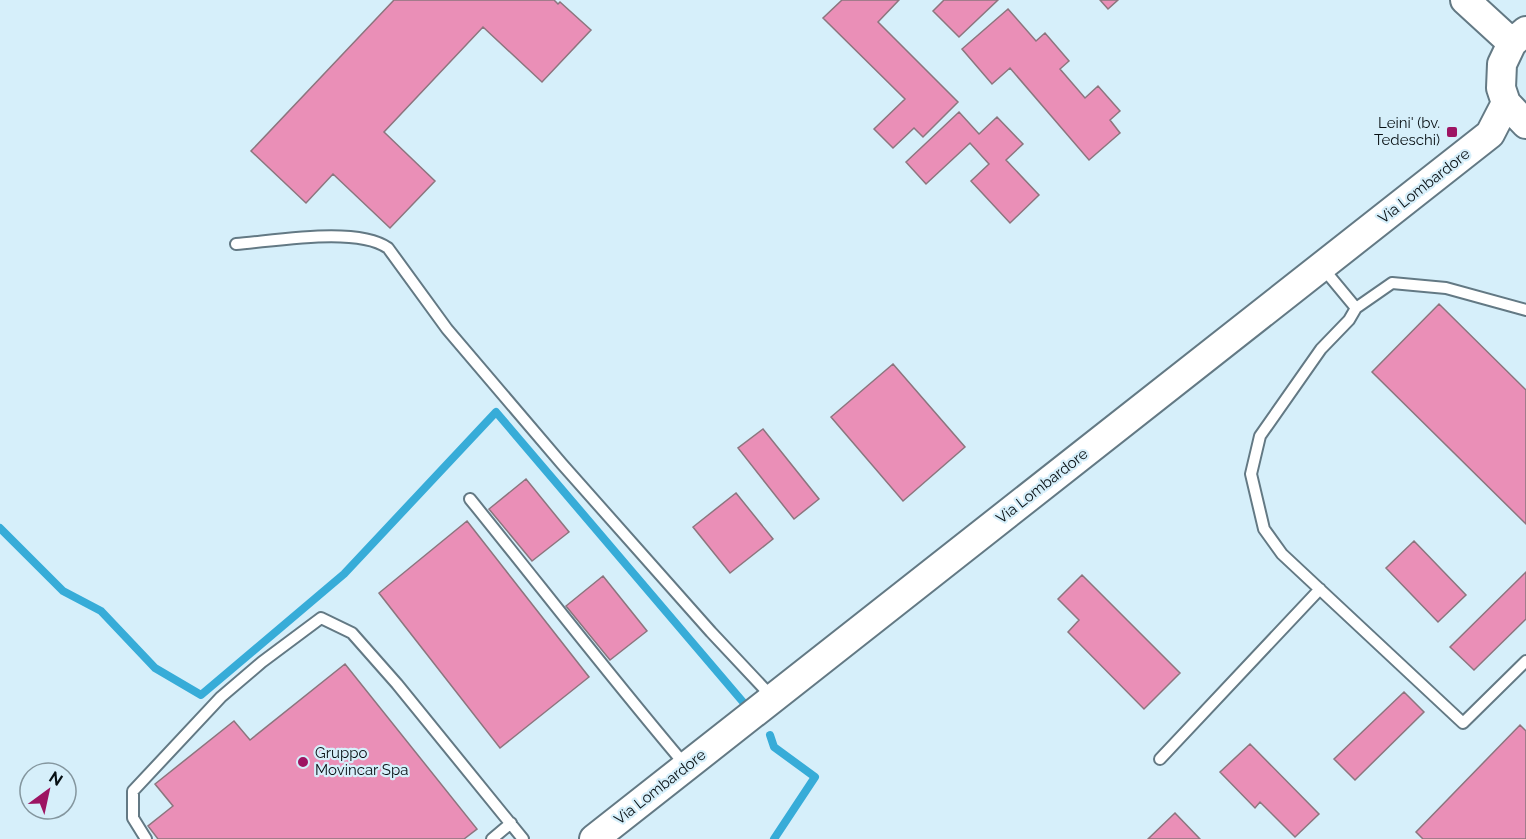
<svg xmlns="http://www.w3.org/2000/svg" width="1526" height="839" font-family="Raleway,sans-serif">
<rect width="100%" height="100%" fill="#d6effa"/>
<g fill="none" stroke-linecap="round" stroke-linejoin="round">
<path stroke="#37acd8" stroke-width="8" d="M0,528L63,591L101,611L155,668L201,695L344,574L496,412L743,702
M770,735L774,747L815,777L774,839"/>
</g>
<path fill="#ea8fb7" stroke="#8c757e" stroke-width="1.5" d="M394,0H554L558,4L560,2L591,30L542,82L483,27L384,132L435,181L390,228L333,174L306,203L251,151Z
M842,0H899L878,22L958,102L923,137L914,128L893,148L874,129L905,99L823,18Z
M944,0H998L959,37L933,11Z
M1100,0H1118L1108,9Z
M1008,9L1036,41L1045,33L1069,61L1060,69L1085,98L1098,86L1120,111L1110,120L1120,133L1089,160L1010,68L992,84L962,49Z
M959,112L979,134L997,117L1023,144L1006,160L1039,195L1010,223L971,181L989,164L970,143L926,184L906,162Z
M1439,304L1526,390V524L1372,372Z
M893,364L965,447L903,501L831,417Z
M763,429L819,499L794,519L738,448Z
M526,479L569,532L532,561L489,509Z
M736,493L773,539L730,573L693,527Z
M467,521L589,677L500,748L379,593Z
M1414,541L1466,595L1438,622L1386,568Z
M1526,572V619L1474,670L1450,647Z
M1082,575L1180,673L1144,709L1068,632L1079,620L1058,599Z
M603,576L647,631L610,660L566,606Z
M345,664L477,829L464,839H158L148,826L173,806L155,784L234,721L250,740Z
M1404,692L1424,712L1355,780L1334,759Z
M1520,725L1526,731V839H1423L1416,832Z
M1250,744L1319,814L1295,837L1260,802L1255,808L1220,772Z
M1175,813L1200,839H1148Z"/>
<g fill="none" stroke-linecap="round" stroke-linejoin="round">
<g stroke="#637984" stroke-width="14">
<path id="lane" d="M236,244C275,241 357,226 388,248L447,329L562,464L711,632L773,698
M1322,267L1356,308L1349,320L1321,349L1260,436L1251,474L1264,529L1282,554L1463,723L1526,661
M1356,308L1392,283L1446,288L1526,310
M470,499C542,588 612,679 686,766
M1160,759L1320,589
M146,839L133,818V791L221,697L262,662L321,618L352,633L397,684L523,839
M492,839L511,823"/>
</g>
<g stroke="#637984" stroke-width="32">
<path id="secondary" d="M1465,0L1512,43
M1526,31L1512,43L1502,64L1501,88L1506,103L1526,124
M594,839L1490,134L1506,103"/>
</g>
<use href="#lane" stroke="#fff" stroke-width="10"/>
<use href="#secondary" stroke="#fff" stroke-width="28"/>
</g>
<g fill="#9d1462" stroke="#d6effa" stroke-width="2">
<rect x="1446" y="126" width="12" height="12" rx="3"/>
<circle cx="303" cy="762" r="6"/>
</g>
<g text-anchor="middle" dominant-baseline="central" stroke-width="4.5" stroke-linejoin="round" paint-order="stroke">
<g font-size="15" fill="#081014" stroke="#d6effa" text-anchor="end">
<text x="1440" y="123">Leini' (bv.<tspan x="1440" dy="17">Tedeschi)</tspan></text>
<text x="315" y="753" text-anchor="start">Gruppo<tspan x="315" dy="17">Movincar Spa</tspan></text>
</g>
<g font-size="15" fill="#081014" stroke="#d6effa">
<text transform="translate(1424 186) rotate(-38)">Via Lombardore</text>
<text transform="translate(1042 486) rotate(-38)">Via Lombardore</text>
<text transform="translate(660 787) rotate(-38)">Via Lombardore</text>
</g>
</g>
<g transform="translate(48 791) rotate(33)"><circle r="28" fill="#d6effa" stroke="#84969e" stroke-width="1.5"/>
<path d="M0-4.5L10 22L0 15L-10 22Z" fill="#9d1462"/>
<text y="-9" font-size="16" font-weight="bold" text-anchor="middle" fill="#081014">N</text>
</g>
</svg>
